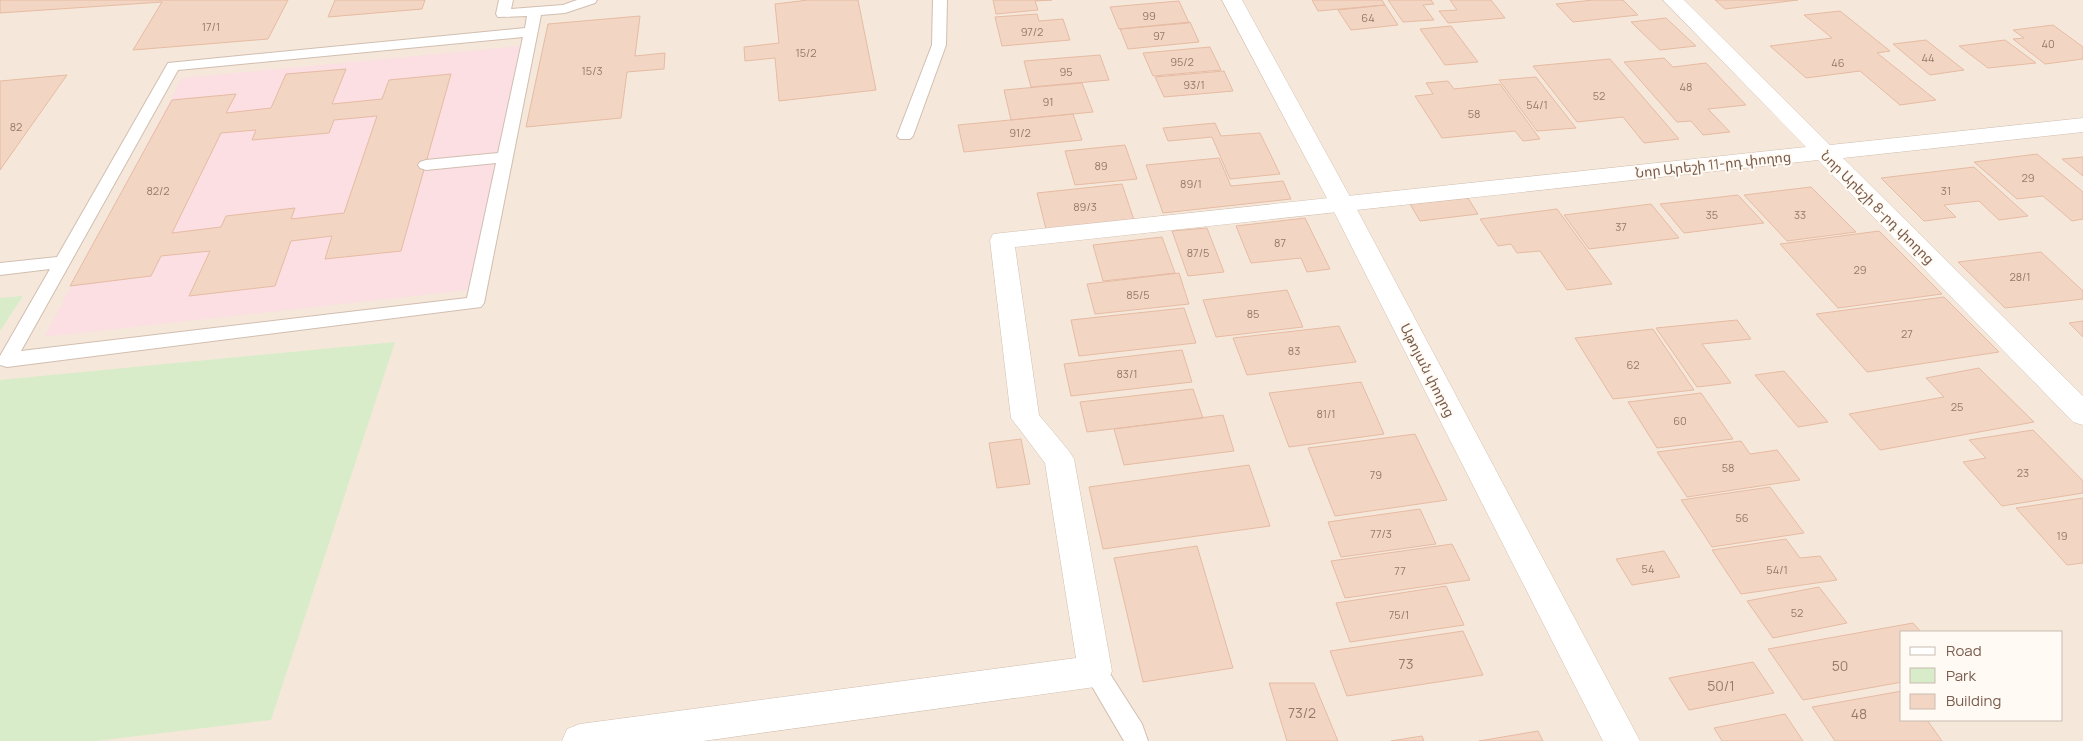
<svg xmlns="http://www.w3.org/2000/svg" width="2083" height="741" font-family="Manrope,'Noto Sans Armenian',sans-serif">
<rect width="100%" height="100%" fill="#fdf6ec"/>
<path fill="#f5e8da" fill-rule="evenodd" d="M0,0H2083V741H0ZM1902,632H2062V720H1902Z"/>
<path fill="#fbdfe3" d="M520,46L470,290L44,337L182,78Z"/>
<path fill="#d8ecc9" d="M23,296L0,331V298Z
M395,342L271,720L96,741H0V380Z"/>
<path fill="#f3d5c3" stroke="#e6bba3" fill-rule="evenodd" d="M0,0H288L268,39L133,50L162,2L0,13Z
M335,0H425L422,9L328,17Z
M808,0H858L876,90L779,101L775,58L745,61L744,47L779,43L775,4Z
M993,0H1052L1035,1L1038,10L996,14Z
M1312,0H1382L1385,5L1318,11Z
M1388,0H1431L1434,4L1423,5L1434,20L1403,22Z
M1450,0H1491L1505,18L1448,23L1439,11L1457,10Z
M1593,0H1623L1638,15L1573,22L1556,4Z
M1715,0H1798L1725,9Z
M1179,1L1189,23L1119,29L1110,7Z
M1385,5L1398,25L1351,30L1338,10Z
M1840,11L1890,51L1877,53L1936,100L1900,105L1860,71L1806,78L1770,46L1832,38L1804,15Z
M1037,14L1039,21L1063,19L1070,40L1002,46L995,17Z
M640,16L635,56L665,53L664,69L627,72L621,118L526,127L548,24Z
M1666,18L1696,46L1660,50L1631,22Z
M1190,22L1199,42L1128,49L1120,29Z
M2053,25L2083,47V59L2045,64L2013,39L2024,38L2013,30Z
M1451,26L1478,62L1445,65L1420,29Z
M1926,40L1964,70L1930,75L1893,44Z
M2005,40L2036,63L1988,68L1959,46Z
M1210,47L1221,70L1153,76L1143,53Z
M1100,55L1109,80L1031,87L1024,61Z
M1664,58L1673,67L1706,63L1746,105L1708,109L1730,132L1703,135L1691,121L1677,122L1624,62Z
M1610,59L1679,139L1644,143L1623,117L1577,122L1533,66Z
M346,69L332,104L382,99L389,80L451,74L401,251L325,259L332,236L291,241L275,286L189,296L210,251L161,256L151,276L70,286L172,100L236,94L226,113L271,108L286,74ZM377,116L344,213L291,219L295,208L226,216L221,227L172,233L221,133L256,130L252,140L329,133L334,120Z
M1224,71L1233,91L1164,97L1155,77Z
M67,75L0,170V81Z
M1536,77L1576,128L1537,131L1499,80Z
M1448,81L1454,89L1500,84L1540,139L1523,141L1515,131L1442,138L1415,96L1433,94L1426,83Z
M1082,83L1093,112L1011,120L1004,90Z
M1073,114L1082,140L964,152L958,125Z
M1215,123L1221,136L1260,133L1280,174L1230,179L1212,137L1168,141L1163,128Z
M1125,145L1137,179L1075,185L1065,151Z
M2037,154L2083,192V219L2072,221L2043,196L2017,199L1974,162Z
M2083,157V176L2062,159Z
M1219,158L1231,186L1283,181L1291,199L1163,213L1146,165Z
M1974,167L2028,216L1999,220L1979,201L1944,205L1956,217L1924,221L1881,178Z
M1122,184L1134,220L1046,229L1037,193Z
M1811,187L1856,232L1787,241L1744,195Z
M1738,195L1764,223L1684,233L1660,204Z
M1468,198L1478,214L1420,221L1410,204Z
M1651,204L1679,238L1589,249L1564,215Z
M1557,209L1612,284L1567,290L1540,251L1517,253L1511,244L1498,246L1480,219Z
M1305,218L1330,269L1307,272L1301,258L1251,263L1236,226Z
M1207,228L1224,272L1188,276L1172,231Z
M1879,231L1942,294L1838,308L1780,244Z
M1162,237L1175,273L1103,281L1093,245Z
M2041,252L2083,291V299L2005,308L1958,262Z
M1179,273L1189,304L1095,314L1087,284Z
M1287,290L1303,327L1216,337L1203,300Z
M1944,297L1999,352L1867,372L1816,314Z
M1184,308L1196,343L1079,356L1071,320Z
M1737,320L1751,339L1702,344L1731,383L1697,387L1656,328Z
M2083,321V337L2069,323Z
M1339,326L1356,362L1247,375L1233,338Z
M1653,329L1694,390L1613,399L1575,338Z
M1182,350L1192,382L1071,396L1064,364Z
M1979,368L2034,422L1880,450L1849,414L1944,397L1926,378Z
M1784,371L1828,422L1798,427L1755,375Z
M1361,382L1384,434L1289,447L1269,393Z
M1193,389L1203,418L1087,432L1080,402Z
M1701,393L1733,439L1657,448L1628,402Z
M1223,415L1234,451L1124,465L1114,429Z
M2033,430L2083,481V493L2002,506L1963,462L1986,458L1969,440Z
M1415,434L1447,500L1335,516L1308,448Z
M1021,439L1030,484L997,488L989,443Z
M1741,441L1750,454L1777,450L1800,480L1687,497L1657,452Z
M1249,465L1270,526L1103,549L1089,487Z
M1770,487L1804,533L1712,547L1681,500Z
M2083,498V563L2067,565L2016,508Z
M1420,509L1436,544L1341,557L1328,522Z
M1786,539L1800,558L1820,556L1837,580L1741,594L1712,550Z
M1452,544L1470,580L1345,598L1331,561Z
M1197,546L1233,668L1143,682L1114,558Z
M1664,551L1680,577L1632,585L1616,559Z
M1446,586L1464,625L1350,642L1336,603Z
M1819,587L1847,623L1773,638L1747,601Z
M1913,623L1921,632H1902V682L1803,700L1768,649Z
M1463,631L1483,675L1347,696L1330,651Z
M1753,662L1774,693L1689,710L1669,678Z
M1269,683H1314L1338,741H1287Z
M1902,691V720H1927L1942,741H1835L1812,707Z
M1785,714L1803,741H1722L1714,728Z
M1538,731L1543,741H1479Z
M1422,736L1424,741H1391Z"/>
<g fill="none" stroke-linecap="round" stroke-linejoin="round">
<g stroke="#d1beb0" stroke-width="2">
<path id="lane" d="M499,0H513L511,9L563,5L577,0H597L595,3L565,13L541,15L484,303L481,307L7,367L0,365V356L50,269L0,275V263L57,257L168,63L525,28L527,16L498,17L496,14ZM523,37L498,153L426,160L420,162L418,165L420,168L426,170L496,163L467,298L21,351L178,70Z
M933,0H947L946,45L913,136L910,139H900L897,136L932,45Z
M1095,660L1103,663L1142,724L1148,741H1124L1083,671L1087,663Z"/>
</g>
<g stroke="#d1beb0" stroke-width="1">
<path id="street" d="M1663,0H1684L1830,145L2083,118V132L1843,158L2083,396V425L2073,422L1818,160L1015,247L1039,415L1069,451L1074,459L1112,671L1107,682L1095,687L703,741H562L567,729L580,724L1076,658L1045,463L1011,418L990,240L993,234L1806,147Z"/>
</g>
<g stroke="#d6c0b0" stroke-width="1">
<path id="secondary" d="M1222,0H1242L1354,204L1640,741H1603L1330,204Z"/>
</g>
<use href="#lane" fill="#fff" fill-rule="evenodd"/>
<use href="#street" fill="#fff" fill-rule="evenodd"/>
<use href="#secondary" fill="#fff" fill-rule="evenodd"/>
</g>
<g text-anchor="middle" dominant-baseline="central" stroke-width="4" stroke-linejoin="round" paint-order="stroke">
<g font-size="11" fill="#987a6a">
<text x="1149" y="15">99</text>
<text x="1368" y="17">64</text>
<text x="211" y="26">17/1</text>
<text x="1032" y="31">97/2</text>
<text x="1159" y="35">97</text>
<text x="2048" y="43">40</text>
<text x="806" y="52">15/2</text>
<text x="1928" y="57">44</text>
<text x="1182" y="61">95/2</text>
<text x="1838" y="62">46</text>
<text x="592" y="70">15/3</text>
<text x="1066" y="71">95</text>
<text x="1194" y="84">93/1</text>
<text x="1686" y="86">48</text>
<text x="1599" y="95">52</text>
<text x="1048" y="101">91</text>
<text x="1537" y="104">54/1</text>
<text x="1474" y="113">58</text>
<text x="16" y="126">82</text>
<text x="1020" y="132">91/2</text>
<text x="1101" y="165">89</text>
<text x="2028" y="177">29</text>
<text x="1191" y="183">89/1</text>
<text x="158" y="190">82/2</text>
<text x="1946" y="190">31</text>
<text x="1085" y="206">89/3</text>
<text x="1712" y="214">35</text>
<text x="1800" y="214">33</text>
<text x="1621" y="226">37</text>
<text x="1280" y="242">87</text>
<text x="1198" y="252">87/5</text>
<text x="1860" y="269">29</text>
<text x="2020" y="276">28/1</text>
<text x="1138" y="294">85/5</text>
<text x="1253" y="313">85</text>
<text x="1907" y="333">27</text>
<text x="1294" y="350">83</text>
<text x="1633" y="364">62</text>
<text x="1127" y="373">83/1</text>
<text x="1957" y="406">25</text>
<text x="1326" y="413">81/1</text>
<text x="1680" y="420">60</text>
<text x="1728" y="467">58</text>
<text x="2023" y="472">23</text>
<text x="1376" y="474">79</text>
<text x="1742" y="517">56</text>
<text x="1381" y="533">77/3</text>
<text x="2062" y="535">19</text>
<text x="1648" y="568">54</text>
<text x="1777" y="569">54/1</text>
<text x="1400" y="570">77</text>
<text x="1797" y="612">52</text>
<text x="1399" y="614">75/1</text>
</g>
<g font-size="14" fill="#7a5c4d" stroke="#fffaf3">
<text transform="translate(1713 164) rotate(-6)">Նոր Արեշի 11-րդ փողոց</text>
<text transform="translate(1878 207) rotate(45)">Նոր Արեշի 8-րդ փողոց</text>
<text transform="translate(1428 370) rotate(63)">Աթոյան փողոց</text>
</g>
<g font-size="14" fill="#987a6a">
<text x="1406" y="663">73</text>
<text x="1840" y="665">50</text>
<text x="1721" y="685">50/1</text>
<text x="1302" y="712">73/2</text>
<text x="1859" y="713">48</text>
</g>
</g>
<rect x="1900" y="631" width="162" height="90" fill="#fffaf3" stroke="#cabbb1"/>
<rect x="1910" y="647" width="25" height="8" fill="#ffffff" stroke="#cabbb1"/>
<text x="1946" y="656" font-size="15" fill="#7a5c4d">Road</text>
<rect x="1910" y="668" width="25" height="15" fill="#d8ecc9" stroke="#cabbb1"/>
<text x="1946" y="681" font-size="15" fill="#7a5c4d">Park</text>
<rect x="1910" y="694" width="25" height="15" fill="#f3d5c3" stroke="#cabbb1"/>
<text x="1946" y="706" font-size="15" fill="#7a5c4d">Building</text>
</svg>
